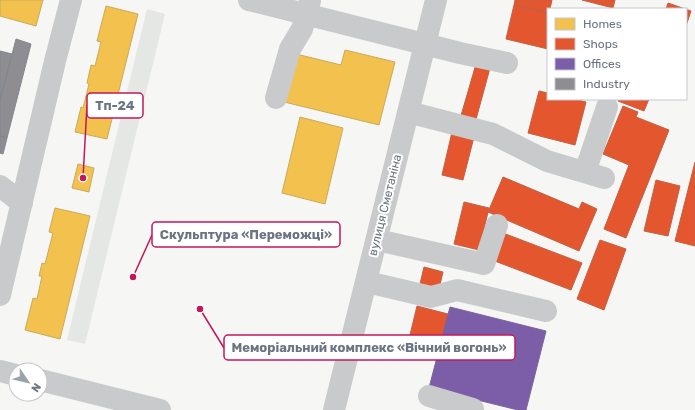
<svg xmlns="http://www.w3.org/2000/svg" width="695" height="410" font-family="Rubik,sans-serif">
<rect width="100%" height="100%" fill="#f6f6f5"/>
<path fill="#e4e7e3" d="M147,9L165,14L85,344L67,340Z"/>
<path fill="#f2c14e" stroke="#c9aa5e" d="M0,0H43L36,26L0,16Z
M106,6L138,14L107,139L75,132L81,107L83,108L89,84L87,83L91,65L95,66L101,42L97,41Z
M345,50L395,62L379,125L284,102L296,54L341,65Z
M300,117L343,128L325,204L282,193Z
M78,164L94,168L89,192L72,188Z
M55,208L90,216L60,339L25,330L33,298L37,299L42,276H39L42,263L45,264L53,233L49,232Z"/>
<path fill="#e4572e" stroke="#bf6047" d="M515,0H552L550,9H548V13L514,5Z
M582,0H615L613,8Z
M668,3L691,11L686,26V9H666Z
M514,5L548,13V49L506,39Z
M476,64L490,68L475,123L460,119Z
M539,91L548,93V99H574L586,102L575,145L528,133Z
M619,99H649L644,111L618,101Z
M623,106L638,112L636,117L669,130L626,238L604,229L629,165L603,154Z
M452,132L474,137L463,180L442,175Z
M695,162V246L675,241Z
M503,177L579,209L582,202L597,209L579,251L488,212Z
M656,180L680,186L668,236L644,231Z
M464,202L489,208L479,250L454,244Z
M503,233L582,263L571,290L492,260Z
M600,240L626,249L604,310L577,299Z
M424,267L443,272L439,289L420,284Z
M417,306L448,314L441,343L410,335Z"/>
<path fill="#7b5ea7" stroke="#76659c" d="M450,307L546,331L526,410H518L429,388Z"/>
<path fill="#8d8d92" stroke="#82868d" d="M16,39L31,44L7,138L0,136V101Z
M0,51L12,54L0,101Z
M0,136L7,138L3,154L0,153Z"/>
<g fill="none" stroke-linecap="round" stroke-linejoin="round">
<path stroke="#c9cacb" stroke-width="22" d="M249,0L460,53L507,63
M276,98L290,49L302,29L310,1
M408,112L493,134L547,161L604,178
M585,172L607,107
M0,186L22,203
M377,240L484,264L497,225
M367,282L431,297L457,290L546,311
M0,295L55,61L71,0
M0,371L16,375
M40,380L160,410
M429,396L473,409V410
M334,410L436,0"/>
</g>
<g text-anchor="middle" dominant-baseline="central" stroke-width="4" stroke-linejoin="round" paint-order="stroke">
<g font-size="12" fill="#6a7482" stroke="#fff">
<text transform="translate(385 205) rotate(-76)">вулиця Сметаніна</text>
</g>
</g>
<path fill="none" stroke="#c2185b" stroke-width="1.5" d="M83 178L87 105M133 277L152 235M200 309L224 348"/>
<g fill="#c2185b" stroke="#fff" stroke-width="1.5">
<circle cx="83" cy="178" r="4"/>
<circle cx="133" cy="277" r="4"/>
<circle cx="200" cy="309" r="4"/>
</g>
<g fill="#fff" stroke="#c2185b" stroke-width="1.5">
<rect x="87" y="93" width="56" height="25" rx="4"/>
<rect x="152" y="222" width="188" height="25" rx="4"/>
<rect x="224" y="335" width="291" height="25" rx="4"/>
</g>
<g font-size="13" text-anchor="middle" font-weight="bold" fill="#6a7482">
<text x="115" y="110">Тп-24</text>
<text x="246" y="239">Скульптура «Переможці»</text>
<text x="369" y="352">Меморіальний комплекс «Вічний вогонь»</text>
</g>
<rect x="547" y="8" width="140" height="92" fill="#ffffff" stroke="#c3c7cd"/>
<rect x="555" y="18" width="20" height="12" fill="#f2c14e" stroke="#c3c7cd"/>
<text x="583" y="28" font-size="12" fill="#6a7482">Homes</text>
<rect x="555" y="38" width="20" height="12" fill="#e4572e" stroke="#c3c7cd"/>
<text x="583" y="48" font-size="12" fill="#6a7482">Shops</text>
<rect x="555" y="58" width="20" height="12" fill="#7b5ea7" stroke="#c3c7cd"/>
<text x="583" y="68" font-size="12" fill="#6a7482">Offices</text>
<rect x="555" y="78" width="20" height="12" fill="#8d8d92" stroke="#c3c7cd"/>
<text x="583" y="88" font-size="12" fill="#6a7482">Industry</text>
<g transform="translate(28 382) rotate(125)"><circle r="19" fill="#ffffff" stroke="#c3c7cd"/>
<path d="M0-3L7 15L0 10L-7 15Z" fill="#9ba2aa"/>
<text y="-6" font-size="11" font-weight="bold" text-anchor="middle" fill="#6a7482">N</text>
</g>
</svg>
